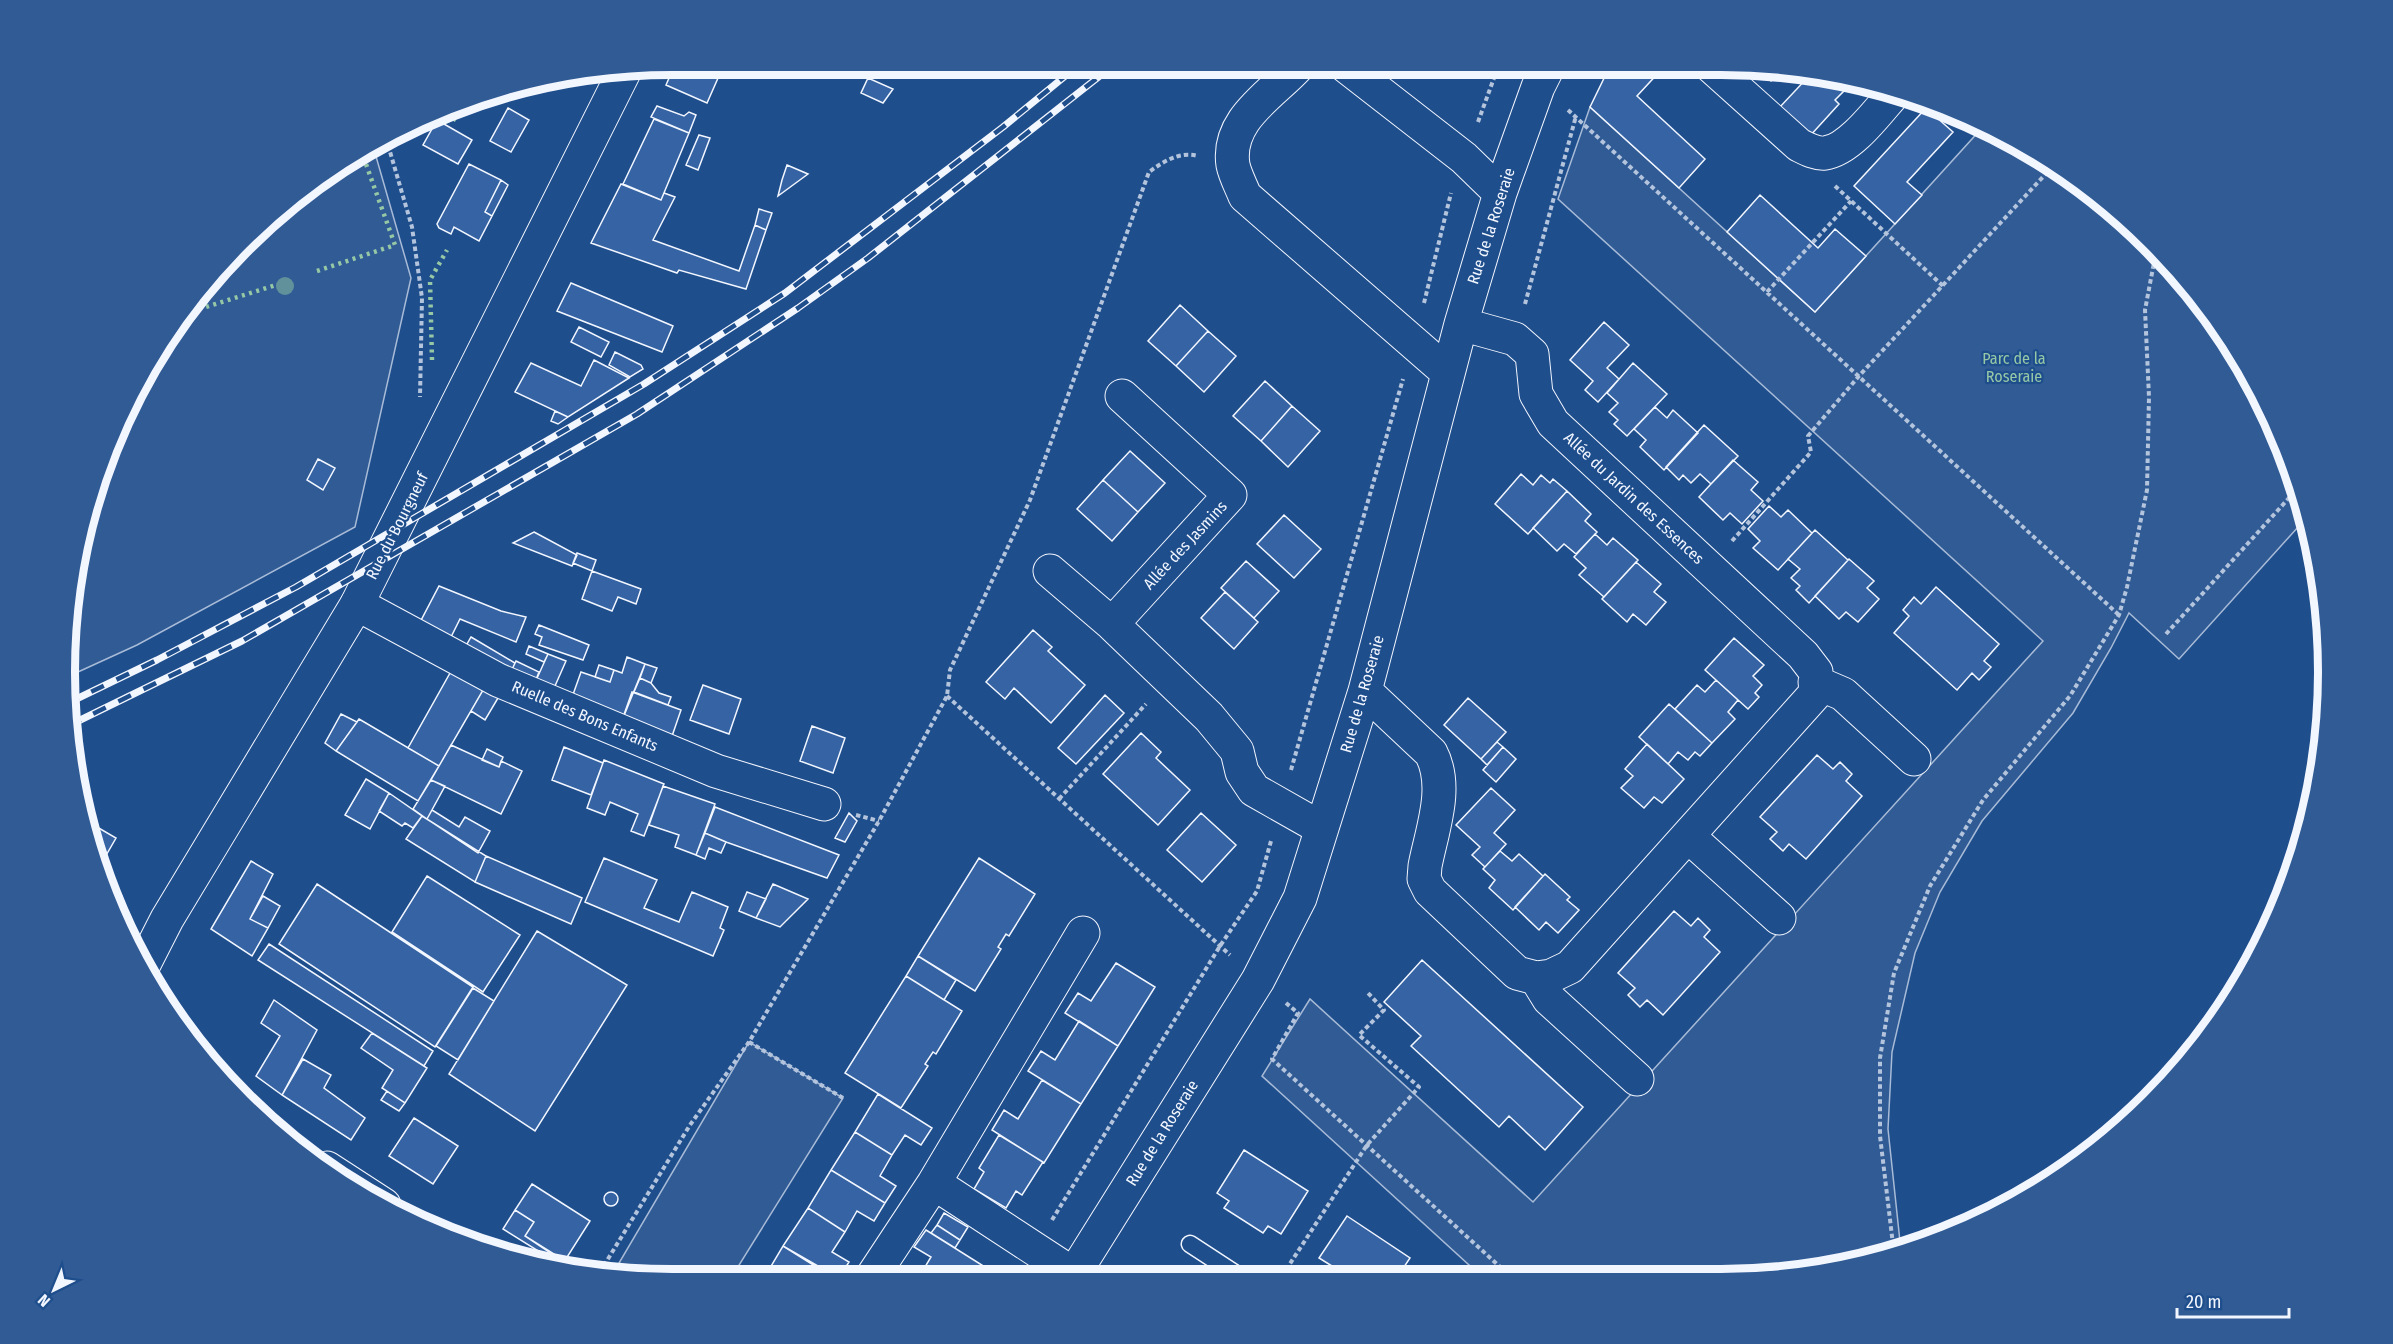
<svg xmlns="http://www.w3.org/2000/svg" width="2393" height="1344" font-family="'Fira Sans Condensed',sans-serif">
<rect width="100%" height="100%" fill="#1f4e8c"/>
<path fill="#305b95" stroke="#a8bbd7" stroke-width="1.5" d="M1590,107L1815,312L1982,128L2025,146L2122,215L2203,302L2266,404L2308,516L2179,659L2129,613L2111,648L2073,713L1982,821L1940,892L1915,953L1892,1052L1888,1129L1901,1251L1800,1274L1480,1275L1262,1076L1310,999L1533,1202L2043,641L1558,199Z
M373,146L411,278L355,527L137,645L67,677L70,593L85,514L127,404L167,334L242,243L302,190Z
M749,1042L843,1098L731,1278H642L619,1263Z"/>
<path fill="#3563a3" stroke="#f2f6ff" stroke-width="1.5" d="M1610,66H1656L1661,70L1637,96L1705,159L1679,188L1590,107Z
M1755,66H1760L1782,69L1771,81Z
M673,69H722L707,103L666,85Z
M1816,75L1834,78L1846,89L1835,100L1839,104L1809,137L1778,109L1809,76L1812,79Z
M868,78L893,89L883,103L861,93Z
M657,106L684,116L689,112L696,115L689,133L651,117Z
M508,108L529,120L511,152L490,141Z
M1926,108L1953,132L1907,182L1922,195L1895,224L1854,186Z
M654,119L689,133L661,200L623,184Z
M437,120L472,140L458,164L423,145Z
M699,135L710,138L698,170L686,165Z
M469,164L501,180L485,212L492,216L479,241L454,227L451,234L439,228L437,224Z
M787,165L808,174L778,196L782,180Z
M501,180L508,185L492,216L485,212Z
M621,184L661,200L664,193L675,197L653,240L739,271L755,225L766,230L746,289L679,270L677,273L591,243Z
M1760,195L1818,248L1835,229L1866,256L1815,312L1727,232Z
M759,209L772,213L766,230L755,225Z
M571,283L673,326L662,352L557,311Z
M1180,305L1208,331L1176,366L1148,341Z
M1604,322L1629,345L1607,368L1619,379L1598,402L1585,390L1593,381L1570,360Z
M579,327L609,342L601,357L571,342Z
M1208,331L1236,356L1204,392L1176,366Z
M615,352L641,365L643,369L630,377L609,365Z
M594,360L629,378L568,417L515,392L531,363L581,386Z
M1633,363L1667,394L1627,436L1614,424L1618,420L1609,412L1618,403L1607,393Z
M1265,381L1292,406L1261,441L1233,416Z
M1292,406L1320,431L1288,467L1261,441Z
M1655,407L1667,418L1673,410L1698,433L1664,470L1640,447L1646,440L1634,429Z
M555,411L568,417L558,424L551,421Z
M1704,425L1738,456L1711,484L1700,474L1691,483L1683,475L1679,480L1666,467Z
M1130,451L1165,483L1138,512L1103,480Z
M318,459L335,468L323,490L307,480Z
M1733,460L1758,482L1751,490L1763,501L1742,524L1730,513L1723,520L1699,497Z
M1521,474L1533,485L1541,475L1550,483L1553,479L1567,491L1528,534L1495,504Z
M1103,480L1138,512L1112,541L1077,509Z
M1567,491L1591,514L1585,521L1597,532L1576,554L1564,544L1557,551L1533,528Z
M1769,506L1781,517L1788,510L1812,533L1778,570L1753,548L1760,541L1748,529Z
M1284,515L1321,549L1294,578L1257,544Z
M1815,530L1848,560L1809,603L1796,590L1800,586L1791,578L1800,569L1788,559Z
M534,532L577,555L572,566L513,543Z
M1595,534L1607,545L1613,538L1638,560L1604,597L1579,575L1586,568L1574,557Z
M577,553L596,560L592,571L573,563Z
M1849,559L1874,581L1867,588L1879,599L1858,622L1846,612L1839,619L1815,596Z
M1246,561L1279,591L1254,618L1221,588Z
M1636,562L1661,584L1654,592L1666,602L1646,625L1633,614L1627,622L1602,599Z
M592,571L641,589L636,604L618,597L612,611L582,599Z
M439,586L501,611L526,617L516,642L460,619L447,645L417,628Z
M1936,587L1999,644L1984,661L1991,667L1979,680L1972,673L1957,690L1894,633L1909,616L1903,610L1914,597L1921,604Z
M1225,592L1258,622L1234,649L1201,618Z
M539,625L589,645L583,660L539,645L542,637L535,634Z
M1033,630L1052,647L1048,651L1085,685L1051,723L1014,688L1005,699L986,682Z
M471,637L515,663L509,676L463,651Z
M1734,638L1764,665L1753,676L1762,685L1755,693L1759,697L1748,709L1705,670Z
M529,646L548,654L544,662L526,654Z
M548,654L566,661L551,695L533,687Z
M627,657L645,664L621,723L570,703L581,672L610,682L614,670L622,673Z
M516,661L539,672L533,687L509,676Z
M645,664L657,668L651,683L640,678Z
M599,665L614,670L610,682L595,677Z
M454,666L486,685L439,766L408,748Z
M640,678L651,683L659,693L671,697L668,705L634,692Z
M1716,680L1738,700L1728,712L1735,719L1712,743L1675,709L1697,685L1705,692Z
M486,685L501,693L485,720L471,711Z
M703,685L741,699L729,734L690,720Z
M632,692L681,710L670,742L621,723Z
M1105,695L1124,713L1076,764L1058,748Z
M1468,698L1506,732L1481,759L1444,725Z
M1669,704L1712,743L1700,756L1695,752L1688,760L1678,752L1668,764L1639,737Z
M341,714L357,722L336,751L325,743Z
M359,719L439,766L418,801L336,751Z
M812,726L845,738L833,773L800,761Z
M1141,733L1161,752L1156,758L1190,790L1158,825L1103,774Z
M1497,742L1503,747L1487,765L1481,759Z
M1647,744L1684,779L1662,803L1654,797L1644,808L1621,788L1633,776L1625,769Z
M451,745L499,767L501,761L522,771L501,814L431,780Z
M564,747L603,763L591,795L552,780Z
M1503,747L1516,759L1496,782L1483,770Z
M487,749L503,757L499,767L482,760Z
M1817,755L1833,769L1840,762L1852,774L1846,781L1862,796L1806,859L1789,844L1783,851L1770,839L1777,832L1760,817Z
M604,760L664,784L644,836L631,831L638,814L610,802L605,815L587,808Z
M366,779L389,793L370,829L345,815Z
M431,780L445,786L427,819L413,809Z
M663,786L715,804L696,855L675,847L679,835L649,825Z
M1491,788L1515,810L1494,833L1506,844L1485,867L1472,855L1480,847L1456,825Z
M389,793L422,816L413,828L405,823L402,826L379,811Z
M715,807L839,855L827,878L726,842L705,833Z
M432,810L459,827L465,817L490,831L478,853L427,819Z
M849,813L857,821L845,842L835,838Z
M1201,813L1236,845L1202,882L1167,850Z
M422,816L486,856L475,882L406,839Z
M85,820L116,838L101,864L98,862Z
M705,833L726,842L721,853L709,848L705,859L696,855Z
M1500,851L1512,861L1519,854L1543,876L1513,910L1489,888L1495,880L1483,869Z
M486,856L582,898L571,924L475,882Z
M604,858L657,880L644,908L679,922L692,892L728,907L720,928L724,930L713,956L585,902Z
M979,858L1035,894L1009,936L1006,934L998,947L1001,949L975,991L918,956Z
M251,861L273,874L250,919L268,928L252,956L211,929Z
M1545,874L1570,897L1567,900L1579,910L1558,933L1546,922L1539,930L1515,907Z
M427,876L520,935L483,992L392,932Z
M317,884L473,987L435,1047L279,944Z
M773,884L808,899L780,927L756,918Z
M747,892L766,899L756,918L739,911Z
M263,896L280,906L268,928L250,919Z
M1674,911L1691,926L1698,918L1710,930L1704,937L1720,952L1663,1015L1647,1000L1640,1007L1628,995L1635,988L1618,973Z
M537,931L627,985L535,1131L449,1074Z
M269,944L433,1051L424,1066L258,960Z
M918,956L956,980L944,1000L906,976Z
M1422,960L1583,1107L1545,1150L1509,1116L1499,1127L1411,1046L1421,1036L1384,1002Z
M1116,963L1155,987L1118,1046L1065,1013L1078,993L1091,1001Z
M906,976L962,1011L936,1054L933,1052L925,1064L928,1066L901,1108L845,1073Z
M473,988L494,1001L458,1060L436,1046Z
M274,1000L317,1030L282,1095L256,1076L280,1036L261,1023Z
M1079,1021L1118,1046L1081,1104L1028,1071L1041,1051L1055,1060Z
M372,1033L427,1068L405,1103L382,1088L393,1070L361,1048Z
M303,1059L331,1075L324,1088L365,1118L351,1140L282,1095Z
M1042,1080L1081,1104L1044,1163L992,1130L1004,1110L1018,1119Z
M387,1091L405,1103L399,1111L381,1100Z
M878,1094L932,1128L921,1145L905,1135L892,1155L855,1132Z
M414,1118L458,1146L433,1184L389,1156Z
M855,1132L892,1155L880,1176L896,1186L885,1203L831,1170Z
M999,1135L1043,1162L1022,1195L1016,1191L1006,1208L974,1189L984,1172L979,1168Z
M1244,1150L1308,1191L1281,1234L1268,1226L1263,1233L1224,1208L1229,1201L1217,1193Z
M831,1170L885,1203L874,1221L857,1211L845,1232L808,1208Z
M532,1184L590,1221L564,1262L525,1236L534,1222L515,1210Z
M604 1199a7 7 0 1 1 14 0a7 7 0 1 1-14 0Z
M808,1208L845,1232L832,1252L849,1262L839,1278L783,1246Z
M515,1210L534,1222L525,1236L554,1254L551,1259L503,1229Z
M944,1213L968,1227L960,1240L937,1225Z
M1347,1216L1410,1258L1398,1276H1330L1326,1273L1332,1266L1319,1258Z
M937,1225L960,1240L955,1248L931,1233Z
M926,1230L985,1267L978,1277H919L931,1257L914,1247Z
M783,1246L834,1278H764Z"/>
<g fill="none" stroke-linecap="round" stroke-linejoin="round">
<g stroke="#f2f6ff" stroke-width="19">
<path id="service" d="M1190,1244L1239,1276"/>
</g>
<g stroke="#f2f6ff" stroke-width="35">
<path id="minor" d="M1711,66L1799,145C1807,149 1816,154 1825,153C1850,150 1879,110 1895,92
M1297,67C1271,95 1226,120 1233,165C1235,175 1241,186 1245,196L1446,371
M1347,67L1464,158L1500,193
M1122,396L1230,495L1112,624L1209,717L1237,751L1242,772L1254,790L1321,828
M1050,571L1112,624
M357,604L498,680L716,771L824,804
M1815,682L1843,694L1914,759
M1365,691L1431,753C1449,787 1432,830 1425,866L1424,879L1430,891L1517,973L1536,978L1551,976L1570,967L1815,694L1816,672L1803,655L1553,423L1536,394L1532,354L1515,339L1461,324
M1688,836L1779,918
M1536,978L1549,999L1637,1079
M934,1183L1083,933
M872,1277L934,1183L1073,1274
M1072,1277L1258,980L1300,898L1365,691L1461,324L1500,193L1538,87L1548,67"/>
</g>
<g stroke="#f2f6ff" stroke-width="35">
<path id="tertiary" d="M327,1168L384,1205"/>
</g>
<g stroke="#f2f6ff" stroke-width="35">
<path id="secondary" d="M142,968L167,919L357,604L625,70"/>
</g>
<path stroke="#b3c4dc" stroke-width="4" stroke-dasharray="4.5 3" stroke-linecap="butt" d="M1568,110L2119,615
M1478,122L1498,67
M386,138L412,227L422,298L420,397
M1835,186L1943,286
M1767,292L1851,201
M1424,303L1451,193
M1525,304L1576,116
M1732,541L1811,452L1808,436L1859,376L2053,166
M2166,634L2298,488
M947,696L1230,955
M1291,770L1403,379
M1059,799L1146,704
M856,815L879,821
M1286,1003L1298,1013L1272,1059L1509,1275
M749,1042L843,1098
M1052,1220L1220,946L1257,891L1271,841
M1894,1253L1880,1136V1058L1894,973L1930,886L1983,800L2070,696L2119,615L2127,587L2147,490L2149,397L2145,310L2156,252
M600,1272L690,1125L749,1042L879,821L947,696L950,670L1030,500L1149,172C1164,161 1180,151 1198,156
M1282,1276L1367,1145L1419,1087L1359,1035L1384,1010L1368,993"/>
<use href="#service" stroke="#1f4e8c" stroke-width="16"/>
<use href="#minor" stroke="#1f4e8c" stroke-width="33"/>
<use href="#tertiary" stroke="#1f4e8c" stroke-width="33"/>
<use href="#secondary" stroke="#1f4e8c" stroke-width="33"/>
<g stroke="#f2f6ff" stroke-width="7">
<path id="rail" d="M66,704L157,660L296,587L644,384L785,293L1003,127L1075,68
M68,726L242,641L637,414L798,308L868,258L1110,68"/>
</g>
<use href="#rail" stroke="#1f4e8c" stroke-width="4.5" stroke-dasharray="14" stroke-linecap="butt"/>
<path stroke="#97c8a6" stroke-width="4.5" stroke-dasharray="3 4.5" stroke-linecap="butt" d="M441,112L456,120
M317,271L395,245L362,153
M201,293L206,307L276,285
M432,360L430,280L447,250"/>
</g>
<circle fill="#61919a" cx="285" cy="286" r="9"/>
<g text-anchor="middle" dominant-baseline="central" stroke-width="4.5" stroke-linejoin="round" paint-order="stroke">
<g font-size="16" fill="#f2f6ff" stroke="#1f4e8c">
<text transform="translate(1491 226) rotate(-72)">Rue de la Roseraie</text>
<text transform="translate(1634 498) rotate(43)">Allée du Jardin des Essences</text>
<text transform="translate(397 526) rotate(-63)">Rue du Bourgneuf</text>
<text transform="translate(1185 545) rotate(-47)">Allée des Jasmins</text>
<text transform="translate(1362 694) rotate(-74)">Rue de la Roseraie</text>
<text transform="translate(585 716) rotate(23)">Ruelle des Bons Enfants</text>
<text transform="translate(1162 1133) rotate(-58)">Rue de la Roseraie</text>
</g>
<g font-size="16" fill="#97c8a6" stroke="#1f4e8c">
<text x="2014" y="358">Parc de la<tspan x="2014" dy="18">Roseraie</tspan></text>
</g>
</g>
<path d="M0 0H2393V1344H0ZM672 75H1721A597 597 0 0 1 2318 672V672A597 597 0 0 1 1721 1269H672A597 597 0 0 1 75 672V672A597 597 0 0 1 672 75Z" fill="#305b95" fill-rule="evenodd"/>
<path fill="none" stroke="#f2f6ff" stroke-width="8" d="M672 75H1721A597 597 0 0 1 2318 672V672A597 597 0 0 1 1721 1269H672A597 597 0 0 1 75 672V672A597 597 0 0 1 672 75Z"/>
<g transform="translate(54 1290) rotate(223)" stroke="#1f4e8c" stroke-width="4.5" paint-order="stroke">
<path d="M0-4.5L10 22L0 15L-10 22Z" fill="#f2f6ff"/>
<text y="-9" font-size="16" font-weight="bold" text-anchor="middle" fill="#f2f6ff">N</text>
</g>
<path d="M2177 1308v9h112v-9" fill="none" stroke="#f2f6ff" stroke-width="3"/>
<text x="2186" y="1308" font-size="18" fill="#f2f6ff" stroke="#1f4e8c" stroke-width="4.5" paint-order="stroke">20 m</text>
</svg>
